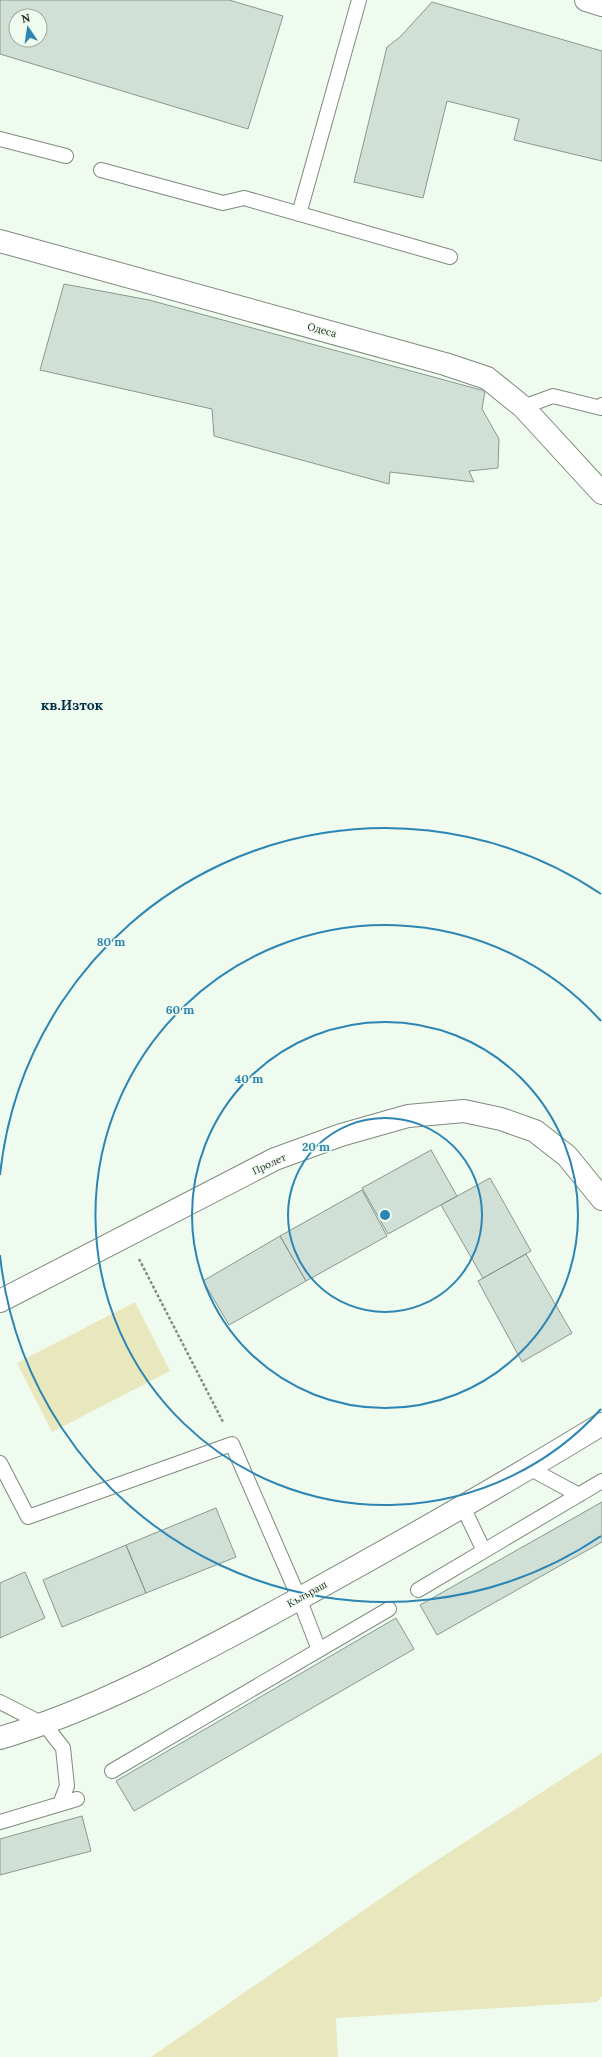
<svg xmlns="http://www.w3.org/2000/svg" width="602" height="2057" font-family="Lora,serif">
<rect width="100%" height="100%" fill="#effbee"/>
<path fill="#e8e7be" d="M135,1302L170,1371L52,1432L17,1363Z
M602,1753V1996L597,2002L336,2018L338,2057H151L419,1872Z"/>
<path fill="#d0e0d7" stroke="#89988f" fill-rule="evenodd" d="M0,0H229L283,16L248,129L0,54ZM16,16H40V40H16Z
M432,2L602,51V161L514,140L519,119L447,101L423,198L354,182L387,47L400,37Z
M64,284L149,300L485,391L482,409L499,439L498,468L469,471L474,482L390,472L389,484L214,436L212,409L40,370Z
M431,1150L457,1196L388,1234L362,1188Z
M490,1178L531,1251L483,1278L441,1205Z
M362,1190L387,1236L306,1281L280,1236Z
M280,1236L306,1281L229,1325L203,1281Z
M526,1254L572,1333L522,1362L478,1281Z
M602,1502V1542L437,1635L420,1605Z
M216,1508L236,1557L146,1593L126,1545Z
M126,1545L146,1593L62,1627L43,1580Z
M25,1572L45,1618L0,1638V1583Z
M396,1618L414,1649L134,1811L116,1781Z
M82,1816L91,1851L0,1875V1839Z"/>
<g fill="none" stroke-linecap="round" stroke-linejoin="round">
<g stroke="#7f8a7e" stroke-width="16">
<path id="lane" d="M0,139L66,156
M101,170L223,203L244,198L450,257
M299,214L359,0
M523,407L553,396L601,408L602,405
M0,1463L28,1517L232,1444L299,1598L319,1650
M529,1468L579,1495
M463,1507L484,1551
M418,1590L602,1481
M0,1702L45,1725L63,1748L67,1786L60,1804
M112,1771L389,1609
M0,1822L77,1799"/>
</g>
<g stroke="#7f8a7e" stroke-width="24">
<path id="street" d="M586,0L602,5
M0,241L445,364L487,378L523,407L602,493
M0,1301L275,1159L341,1135L408,1116L464,1111L501,1119L535,1131L567,1156L602,1199
M0,1738C97,1709 184,1661 273,1613C384,1552 494,1490 602,1424"/>
</g>
<path stroke="#858d84" stroke-width="2.5" stroke-dasharray="3 2" stroke-linecap="butt" d="M139,1259L223,1422"/>
<use href="#lane" stroke="#fff" stroke-width="14"/>
<use href="#street" stroke="#fff" stroke-width="22"/>
</g>
<g fill="none" stroke="#2c85b3" stroke-width="2">
<circle cx="385" cy="1215" r="97"/>
<circle cx="385" cy="1215" r="193"/>
<path d="M601 1409A290 290 0 1 1 601 1021"/>
<path d="M601 1536A387 387 0 0 1 0 1255M0 1175A387 387 0 0 1 601 894"/>
</g>
<g text-anchor="middle" dominant-baseline="central" stroke-width="3" stroke-linejoin="round" paint-order="stroke">
<g font-size="10" fill="#272c27" stroke="#effbee">
<text transform="translate(322 330) rotate(15)">Одеса</text>
<text transform="translate(269 1164) rotate(-25)">Пролет</text>
<text transform="translate(307 1594) rotate(-29)">Кълъраш</text>
</g>
<g font-size="14" font-weight="bold" fill="#022f44" stroke="#effbee">
<text x="72" y="705">кв.Изток</text>
</g>
</g>
<circle cx="385" cy="1215" r="6" fill="#2c85b3" stroke="#effbee" stroke-width="2"/>
<g font-size="12" text-anchor="middle" font-weight="bold" fill="#2c85b3" stroke="#effbee" stroke-width="3" stroke-linejoin="round" paint-order="stroke">
<text x="111" y="946">80 m</text>
<text x="180" y="1014">60 m</text>
<text x="249" y="1083">40 m</text>
<text x="316" y="1151">20 m</text>
</g>
<g transform="translate(28 28) rotate(347)"><circle r="19" fill="#effbee" stroke="#9fa89e"/>
<path d="M0-3L7 15L0 10L-7 15Z" fill="#2c85b3"/>
<text y="-6" font-size="11" font-weight="bold" text-anchor="middle" fill="#272c27">N</text>
</g>
</svg>
